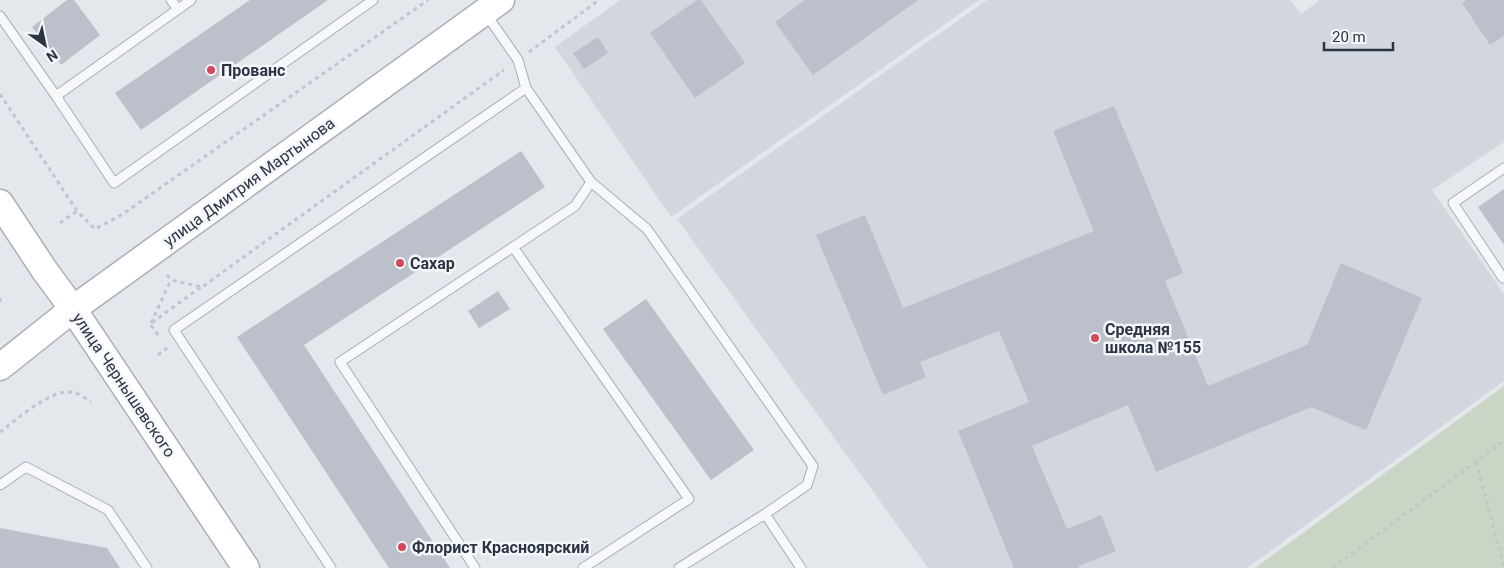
<svg xmlns="http://www.w3.org/2000/svg" width="1504" height="568" font-family="Roboto,sans-serif">
<rect width="100%" height="100%" fill="#e4e7ec"/>
<path fill="#d2d6de" d="M620,0H979L671,217L555,47Z
M987,0H1290L1301,14L1320,0H1504V142L1432,190L1504,294V381L1247,568H928L677,219Z"/>
<path fill="#c9d6c5" d="M1504,386V568H1255Z"/>
<path fill="#bbc0ca" d="M67,0H74L100,35L61,65L32,27Z
M250,0H328L141,130L115,93Z
M697,0H701L745,63L695,98L650,33Z
M805,0H918L813,75L775,22Z
M1466,0H1504V36L1490,45L1462,3Z
M598,37L608,53L584,69L573,53Z
M1114,106L1183,273L1165,281L1208,386L1307,345L1341,263L1422,298L1366,430L1311,407L1156,472L1128,405L1032,446L1067,529L1101,515L1116,551L1079,566V568H1014L958,431L1029,402L999,331L920,362L926,377L883,395L816,235L865,215L903,308L1094,231L1053,131Z
M521,151L545,187L304,345L450,568H389L237,337Z
M1504,189V245L1478,207Z
M498,291L510,309L479,328L468,311Z
M646,299L754,450L711,480L603,329Z
M0,528L107,548L120,568H0Z"/>
<g fill="none" stroke-linecap="round" stroke-linejoin="round">
<g stroke="#a9aeb7" stroke-width="11">
<path id="lane" d="M171,0L178,9
M486,14L518,60L526,88L591,182L647,229L813,466L807,485L765,514L679,568
M0,16L56,96L114,183L373,0
M56,96L191,0
M513,247L689,499L583,568
M1503,278L1453,203L1504,168
M0,485L26,467L108,510L147,568
M765,514L801,568
M331,568L174,330L526,88
M475,568L340,362L575,206L591,182"/>
</g>
<g stroke="#a9aeb7" stroke-width="29">
<path id="secondary" d="M0,203L45,271L73,309L246,568
M0,367L73,309L501,0"/>
</g>
<path stroke="#c2c5cb" stroke-width="3" stroke-dasharray="4 4" stroke-linecap="butt" d="M529,52L599,0
M0,94L77,211L95,229L123,214L428,0
M60,223L77,211
M167,275L171,280L202,287L504,70
M0,298V302
M151,323L171,280
M158,335L150,324L201,287
M158,355L167,348
M0,432C16,420 50,390 70,392C78,392 85,398 91,402
M1476,462L1504,567
M1332,568L1504,441"/>
<use href="#lane" stroke="#f7f8fa" stroke-width="9"/>
<use href="#secondary" stroke="#fff" stroke-width="26"/>
</g>
<g fill="#d1495b" stroke="#f4f6f9" stroke-width="2">
<circle cx="211" cy="70" r="5"/>
<circle cx="400" cy="263" r="5"/>
<circle cx="1095" cy="338" r="5"/>
<circle cx="402" cy="547" r="5"/>
</g>
<g text-anchor="middle" dominant-baseline="central" stroke-width="5" stroke-linejoin="round" paint-order="stroke">
<g font-size="16" font-weight="bold" fill="#2b3445" stroke="#f4f6f9" text-anchor="start">
<text x="221" y="70">Прованс</text>
<text x="410" y="263">Сахар</text>
<text x="1105" y="329">Средняя<tspan x="1105" dy="18">школа №155</tspan></text>
<text x="412" y="547">Флорист Красноярский</text>
</g>
<g font-size="16" fill="#2b3445" stroke="#f4f6f9">
<text transform="translate(249 182) rotate(-36)">улица Дмитрия Мартынова</text>
<text transform="translate(124 385) rotate(56)">улица Чернышевского</text>
</g>
</g>
<g transform="translate(45 45) rotate(147)" stroke="#f4f6f9" stroke-width="4" paint-order="stroke">
<path d="M0-4L9 19L0 12L-9 19Z" fill="#2b3445"/>
<text y="-8" font-size="14" font-weight="bold" text-anchor="middle" fill="#2b3445">N</text>
</g>
<path d="M1324 42v8h69v-8" fill="none" stroke="#2b3445" stroke-width="2.5"/>
<text x="1332" y="42" font-size="15" fill="#2b3445" stroke="#f4f6f9" stroke-width="4" paint-order="stroke">20 m</text>
</svg>
